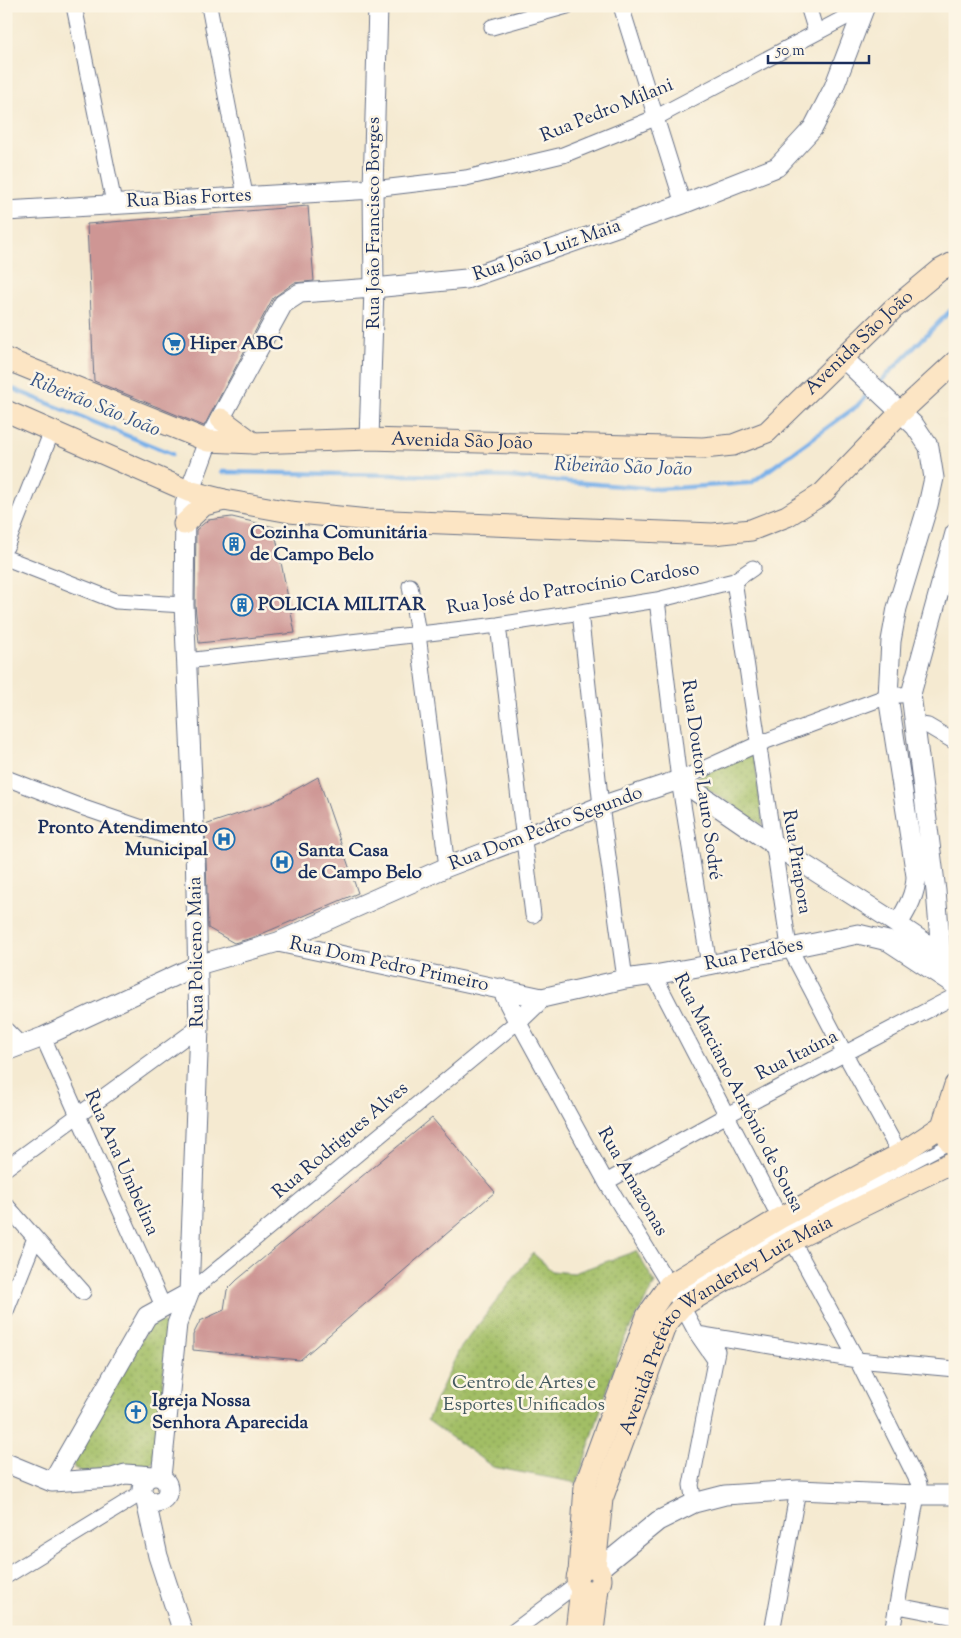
<svg xmlns="http://www.w3.org/2000/svg" width="961" height="1638" font-family="'Sorts Mill Goudy',serif">
<defs>
<pattern id="park-dots" width="8" height="8" patternUnits="userSpaceOnUse" patternTransform="scale(1.25)"><rect width="8" height="8" fill="#a2be65"/><path d="M2 2h.1M6 6h.1" fill="none" stroke="#839b56" stroke-width="1.8" stroke-linecap="round"/></pattern>
</defs>
<rect width="100%" height="100%" fill="#fcf5e5"/>
<filter id="ink" filterUnits="userSpaceOnUse"><feTurbulence type="fractalNoise" baseFrequency=".02" numOctaves="2"/><feDisplacementMap in="SourceGraphic" scale="10" xChannelSelector="R" yChannelSelector="G"/><feConvolveMatrix kernelMatrix="1 2 1 2 8 2 1 2 1" color-interpolation-filters="sRGB"/></filter>
<filter id="wash" filterUnits="userSpaceOnUse"><feTurbulence type="fractalNoise" baseFrequency=".0096" numOctaves="4" result="noise"/><feDisplacementMap in="SourceGraphic" scale="20" xChannelSelector="R" yChannelSelector="G"/><feGaussianBlur stdDeviation="1.12" result="paint"/><feColorMatrix in="noise" values="0 0 0 0 0 0 0 0 0 0 0 0 0 0 0 0 0 1.4 0 .05"/><feComposite in="paint" operator="in"/></filter>
<g filter="url(#wash)">
<rect width="100%" height="100%" fill="#f5ead1"/>
<path fill="url(#park-dots)" stroke="#5e7662" d="M754,752L763,825L693,779Z
M636,1251L655,1283L623,1341L577,1483L493,1467L427,1420L459,1350L533,1253L552,1271L574,1273Z
M162,1322L167,1327L158,1455L151,1464L82,1472L74,1468L73,1457L150,1325Z"/>
<g fill="none" stroke-linecap="round" stroke-linejoin="round">
<path stroke="#7ab1e9" stroke-width="4.5" d="M877,385L955,306
M6,386L172,454
M222,472L509,477L658,489L751,483L857,406L871,391"/>
</g>
<g id="blocks">
<path fill="#ce9694" d="M308,206L314,281L294,283L273,298L204,426L94,381L87,224Z
M232,517L274,527L295,633L199,643L195,605L196,530L208,520Z
M318,777L358,893L252,938L234,943L208,928L205,825L271,803Z
M432,1118L495,1192L300,1360L193,1350V1335L200,1321L224,1310L227,1290L237,1280Z"/>
</g>
</g>
<g filter="url(#ink)">
<use href="#blocks" fill-opacity="0" stroke="#677086" stroke-width="1"/>
<g fill="none" stroke-linecap="round" stroke-linejoin="round">
<g stroke="#677086" stroke-width="13">
<path id="pedestrian" d="M673,1296L674,1294L803,1221L951,1143"/>
</g>
<g stroke="#677086" stroke-width="17">
<path id="minor" d="M74,6L114,203
M209,6L245,195
M621,6L683,204
M808,6L816,32
M492,27L567,6
M373,189L466,178L563,155L655,118L867,6
M6,547L52,431
M6,558L116,601L184,605
M734,581L789,947L845,1054L900,1154
M410,586L418,634L447,867
M657,600L679,780L709,965
M580,612L601,806L625,979
M498,625L533,915
M186,661L498,625L657,600L734,581L753,568
M915,724L928,726L955,742
M6,778L84,808L195,846
M679,780L758,744L888,696L911,694
M654,975L780,1218L857,1360L919,1484L892,1632
M6,1030L21,1045
M43,1037L163,1306
M6,1168L199,1027
M606,1182L727,1115L955,996
M6,1205L83,1292
M189,1293L518,1021L606,1182L682,1306L697,1334L715,1360
M6,1311L35,1238
M697,1334L857,1360L955,1369
M694,1503L691,1485L717,1351
M6,1576L143,1492
M898,1606L955,1617
M513,1632L578,1583
M772,1632L798,1490"/>
</g>
<g stroke="#677086" stroke-width="21">
<path id="tertiary" d="M6,211L373,189
M844,359L915,426L929,447L934,478L928,505L897,608L891,641L888,696L916,876C916,894 907,909 898,924
M369,439L374,288L373,189L378,6
M278,942L542,998L625,979L654,975L709,965L858,934L888,941L955,985
M941,953L936,891L911,694L955,533
M501,988L518,1021L542,998
M6,1051L43,1037L198,965L278,942L447,867L523,838L601,806L679,780L774,845L885,916L955,963
M6,1463L52,1482L112,1478L125,1474L154,1476
M142 1489a13 13 0 1 1 26 0a13 13 0 1 1-26 0Z
M161,1477L177,1324L189,1293L199,1027L195,846L184,605L185,504L208,441L283,304L300,293L374,288L466,279L683,204L777,167L813,128L834,87L865,6
M52,1482L147,1316L189,1293
M145,1497L158,1556L183,1632
M598,1570L658,1521L694,1503L725,1495L798,1490L917,1495H955"/>
</g>
<g stroke="#677086" stroke-width="23">
<g id="secondary">
<path id="s1" d="M6,359L208,441L253,443L369,439L703,448L733,445L767,432L893,309L940,270L955,262"/>
<path d="M6,411L188,491L224,500L290,512L368,520L713,534L751,530L787,516L822,494L901,412L955,362"/>
<path d="M221,419L253,443"/>
<path d="M184,524L204,505L224,500"/>
<path d="M942,1126L951,1143L955,1145"/>
<circle cx="589" cy="1579" r="12"/>
<path id="s2" d="M595,1568L602,1499L666,1324L682,1306L793,1240L955,1161"/>
<path d="M579,1573L585,1486L647,1316L669,1285L780,1218L900,1154L942,1126L955,1085"/>
<path d="M576,1632L581,1588"/>
<path d="M593,1632L598,1588"/>
</g>
</g>
<use href="#pedestrian" stroke="#fff" stroke-width="11"/>
<use href="#minor" stroke="#fff" stroke-width="15"/>
<use href="#tertiary" stroke="#fff" stroke-width="19"/>
<use href="#secondary" stroke="#fce5c4" stroke-width="21"/>
</g>
</g>
<defs>
<g id="supermarket-ring" transform="scale(1.125)"><circle r="9.5" fill="#fcf5e5" stroke="#1f6fb2" stroke-width="1.5"/><path d="M-6-5.5h2.5l.6 2H6L4.5 2H-2.5L-4.4-4H-6ZM-1.5 3.2a1.3 1.3 0 1 0 .1 0ZM3 3.2a1.3 1.3 0 1 0 .1 0Z" fill="#1f6fb2"/></g>
<g id="building-ring" transform="scale(1.125)"><circle r="9.5" fill="#fcf5e5" stroke="#1f6fb2" stroke-width="1.5"/><path d="M-4-6H4V6H1V3H-1V6H-4ZM-2.5-4.3h1.7v1.8h-1.7ZM.8-4.3h1.7v1.8H.8ZM-2.5-1h1.7V.8h-1.7ZM.8-1h1.7V.8H.8Z" fill="#1f6fb2"/></g>
<g id="hospital-ring" transform="scale(1.125)"><circle r="9.5" fill="#fcf5e5" stroke="#1f6fb2" stroke-width="1.5"/><path d="M-5-5h3v3.5h4V-5h3V5h-3V1.5h-4V5h-3Z" fill="#1f6fb2"/></g>
<g id="church-ring" transform="scale(1.125)"><circle r="9.5" fill="#fcf5e5" stroke="#1f6fb2" stroke-width="1.5"/><path d="M-1.2-6h2.4v3.5h3.3v2.4h-3.3V6h-2.4V-.1h-3.3v-2.4h3.3Z" fill="#1f6fb2"/></g>
</defs>
<g fill-rule="evenodd">
<use href="#supermarket-ring" x="174" y="344"/>
<use href="#building-ring" x="234" y="544"/>
<use href="#building-ring" x="242" y="605"/>
<use href="#hospital-ring" x="224" y="839"/>
<use href="#hospital-ring" x="282" y="862"/>
<use href="#church-ring" x="136" y="1412"/>
</g>
<g text-anchor="middle" dominant-baseline="central" stroke-width="5" stroke-linejoin="round" paint-order="stroke">
<g font-size="19" fill="#1b2f5e" stroke="#fcf5e5">
<text transform="translate(607 111) rotate(-22)">Rua Pedro Milani</text>
<text transform="translate(189 199) rotate(-3)">Rua Bias Fortes</text>
<text transform="translate(374 223) rotate(-90)">Rua João Francisco Borges</text>
<text transform="translate(547 251) rotate(-19)">Rua João Luiz Maia</text>
<text stroke="none"><textPath href="#s1" startOffset="908">Avenida São João</textPath></text>
<text stroke="none"><textPath href="#s1" startOffset="472">Avenida São João</textPath></text>
<text transform="translate(573 589) rotate(-9)">Rua José do Patrocínio Cardoso</text>
<text transform="translate(701 780) rotate(82)">Rua Doutor Lauro Sodré</text>
<text transform="translate(546 829) rotate(-21)">Rua Dom Pedro Segundo</text>
<text transform="translate(796 862) rotate(81)">Rua Pirapora</text>
<text transform="translate(197 952) rotate(-91)">Rua Policeno Maia</text>
<text transform="translate(754 955) rotate(-12)">Rua Perdões</text>
<text transform="translate(389 965) rotate(12)">Rua Dom Pedro Primeiro</text>
<text transform="translate(797 1056) rotate(-27)">Rua Itaúna</text>
<text transform="translate(738 1093) rotate(63)">Rua Marciano Antônio de Sousa</text>
<text transform="translate(341 1141) rotate(-40)">Rua Rodrigues Alves</text>
<text transform="translate(121 1163) rotate(66)">Rua Ana Umbelina</text>
<text transform="translate(632 1182) rotate(60)">Rua Amazonas</text>
<text stroke="none"><textPath href="#s2" startOffset="295">Avenida Prefeito Wanderley Luiz Maia</textPath></text>
</g>
<g font-size="19" font-weight="bold" fill="#1b2f5e" stroke="#fcf5e5" text-anchor="start">
<text x="190" y="344">Hiper ABC</text>
<text x="250" y="533">Cozinha Comunitária<tspan x="250" dy="22">de Campo Belo</tspan></text>
<text x="258" y="605">POLICIA MILITAR</text>
<text x="208" y="828" text-anchor="end">Pronto Atendimento<tspan x="208" dy="22">Municipal</tspan></text>
<text x="298" y="851">Santa Casa<tspan x="298" dy="22">de Campo Belo</tspan></text>
<text x="152" y="1401">Igreja Nossa<tspan x="152" dy="22">Senhora Aparecida</tspan></text>
</g>
<g font-size="19" fill="#445a60" stroke="#fcf5e5">
<text x="524" y="1383">Centro de Artes e<tspan x="524" dy="22">Esportes Unificados</tspan></text>
</g>
<g font-size="20" font-style="italic" fill="#385688" stroke="#fcf5e5">
<text transform="translate(95 406) rotate(22)">Ribeirão São João</text>
<text transform="translate(623 468) rotate(2)">Ribeirão São João</text>
</g>
</g>
<rect width="961" height="1638" fill="none" stroke="#fcf5e5" stroke-width="25"/>
<path d="M768 55v8h101v-8" fill="none" stroke="#1b2f5e" stroke-width="2.5"/>
<text x="776" y="55" font-size="15" fill="#1b2f5e" stroke="#fcf5e5" stroke-width="4" paint-order="stroke">50 m</text>
</svg>
